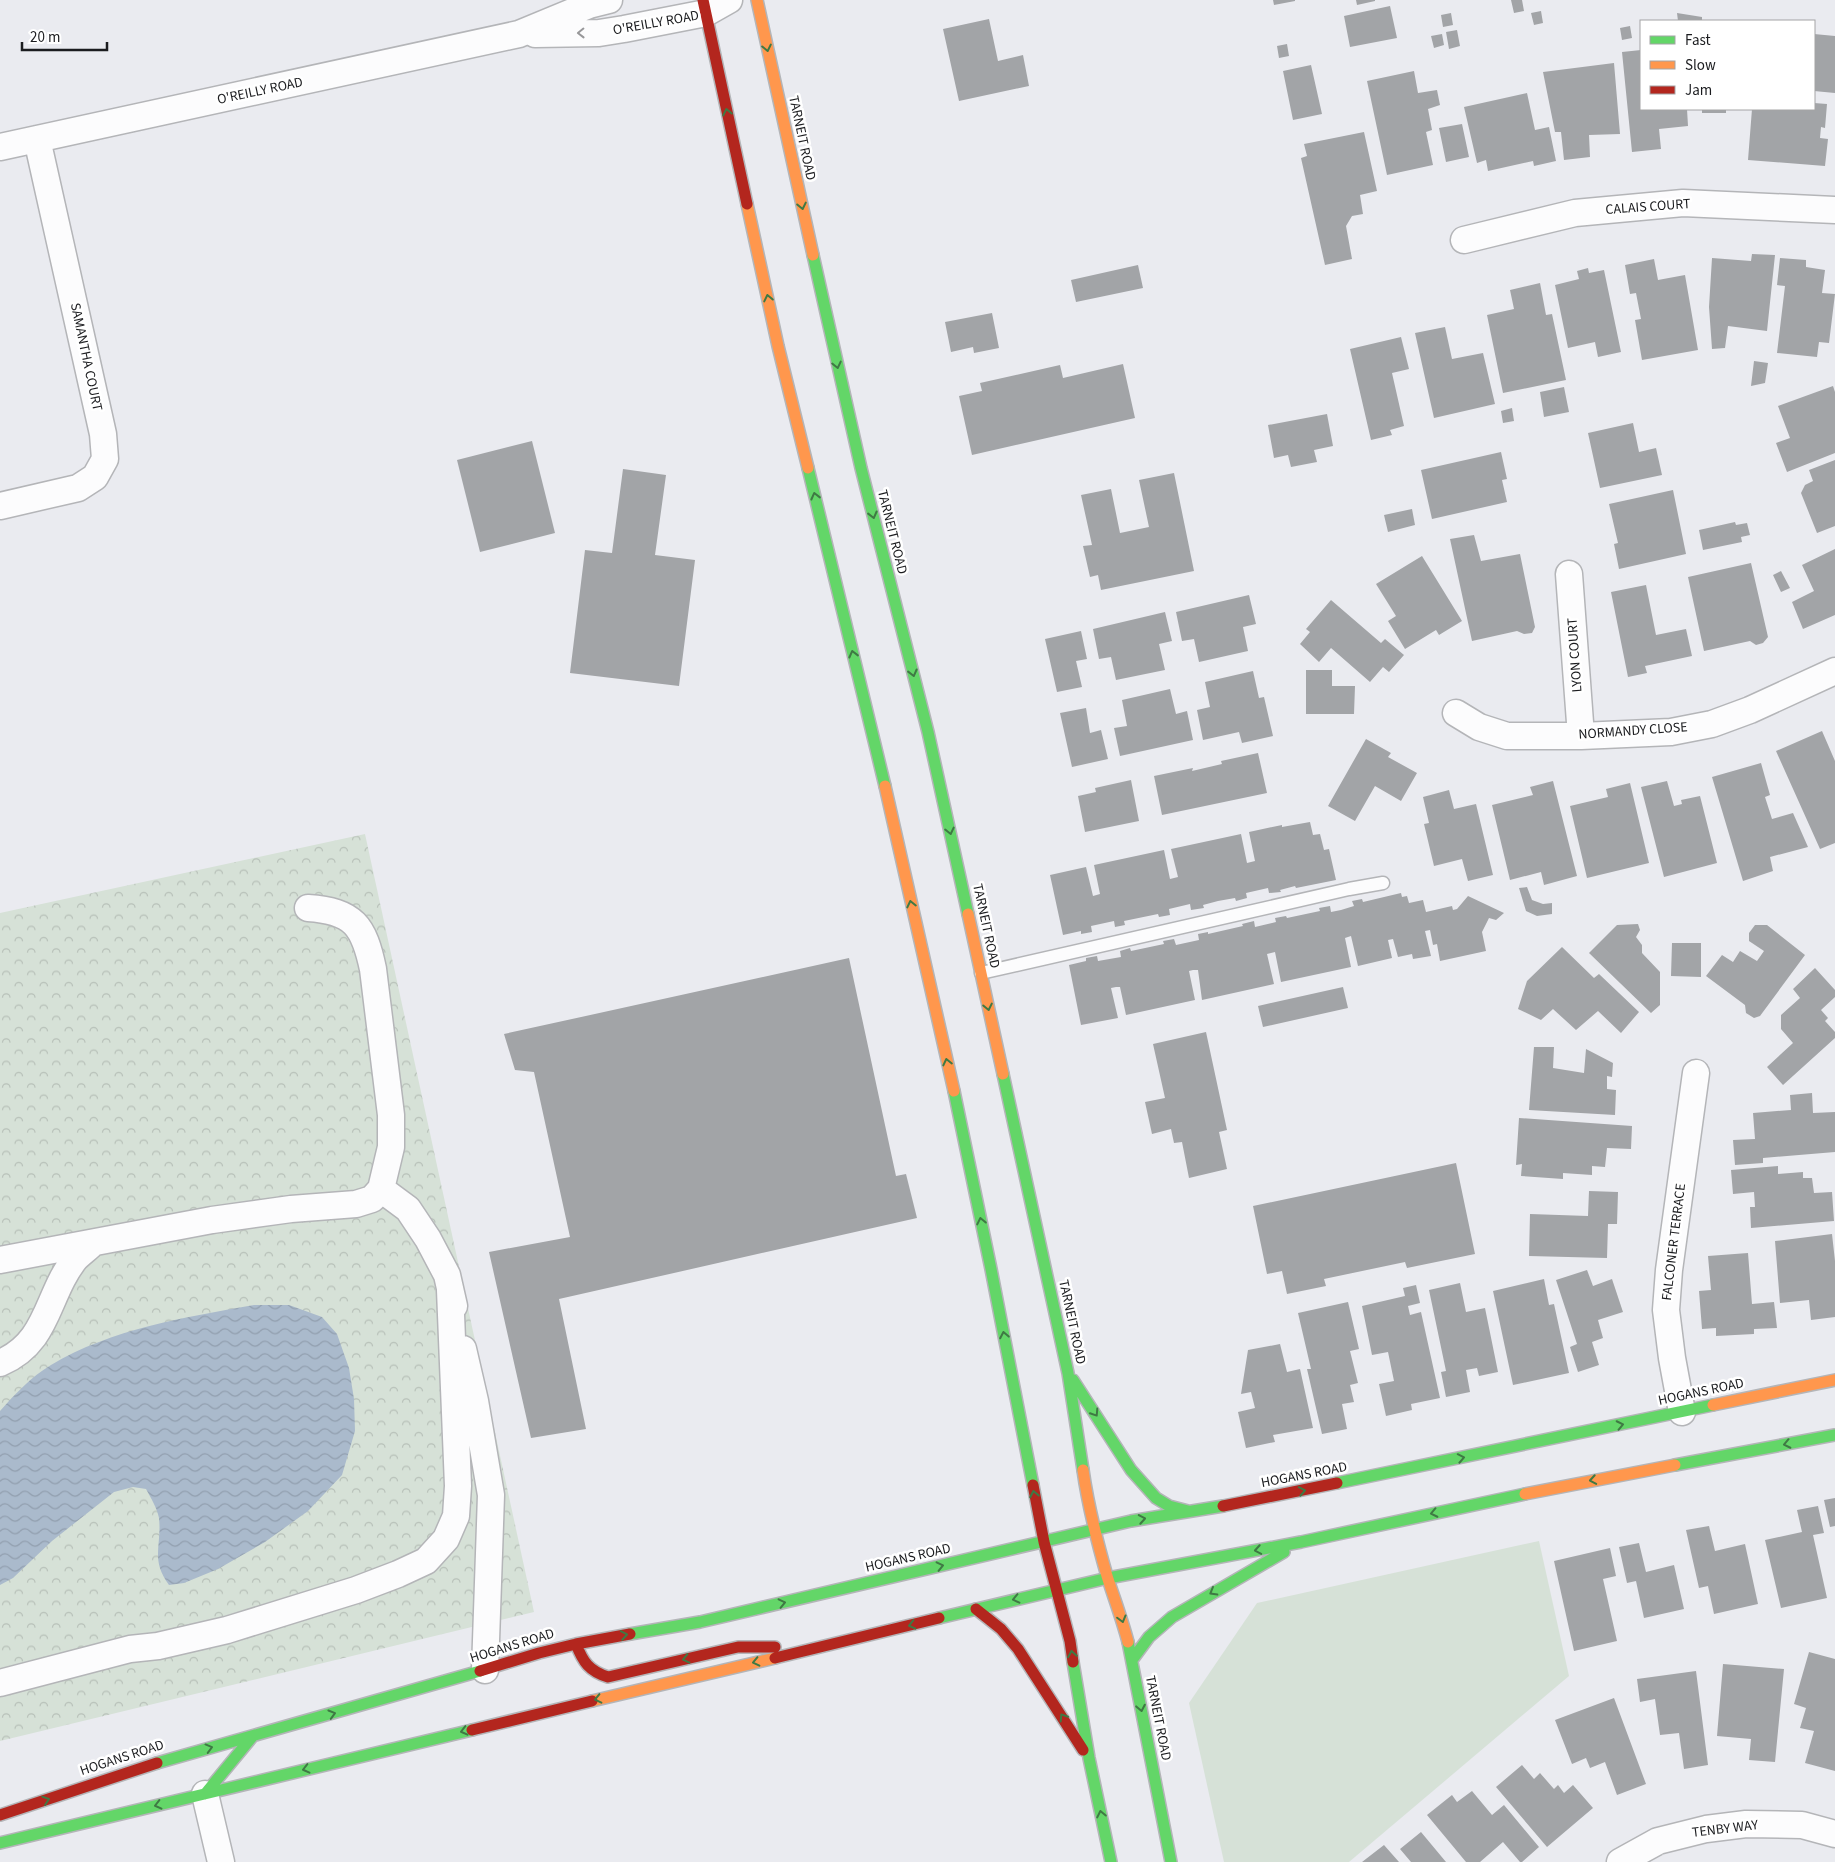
<svg xmlns="http://www.w3.org/2000/svg" width="1835" height="1862" font-family="'Source Sans 3',sans-serif">
<defs>
<pattern id="park-crowns" width="20" height="18" patternUnits="userSpaceOnUse" patternTransform="scale(1.25)"><rect width="20" height="18" fill="#d6e1d7"/><path d="M2 6a3 3 0 1 1 6 0M12 15a3 3 0 1 1 6 0" fill="none" stroke="#b7c0b8"/></pattern>
<pattern id="water-waves" width="16" height="10" patternUnits="userSpaceOnUse" patternTransform="scale(1.25)"><rect width="16" height="10" fill="#aabacc"/><path d="M0 5q4-4 8 0t8 0" fill="none" stroke="#929faf"/></pattern>
</defs>
<rect width="100%" height="100%" fill="#eaebf0"/>
<path fill="#d6e1d7" d="M1539,1541L1569,1676L1349,1862H1224L1189,1703L1257,1603Z"/>
<path fill="url(#park-crowns)" d="M365,834L534,1612L0,1741V913Z"/>
<path fill="url(#water-waves)" d="M254,1305H289L322,1317L337,1334L349,1368L354,1399L355,1431L342,1475L308,1511L265,1542L218,1569L184,1583L169,1585C150,1559 162,1546 159,1518C157,1508 151,1498 146,1489L133,1487L114,1492L52,1541L13,1578L0,1585V1411C15,1394 31,1377 51,1365C111,1329 186,1317 254,1305Z"/>
<path fill="#a2a4a7" d="M1273,0H1295V1L1274,5Z
M1356,0H1375V1L1357,5Z
M1511,0H1522L1524,11L1514,13Z
M1390,6L1397,38L1350,47L1344,16Z
M1541,11L1543,23L1534,25L1531,13Z
M1451,13L1453,25L1443,27L1441,15Z
M1677,13L1702,17V21H1678Z
M989,19L998,61L1023,55L1029,86L959,101L943,29Z
M1630,26L1632,38L1622,40L1620,28Z
M1457,30L1460,46L1449,49L1446,32Z
M1442,34L1444,45L1434,48L1431,36Z
M1814,34L1835,36V93L1814,91Z
M1287,44L1289,56L1279,58L1277,46Z
M1641,50V109H1687L1688,126L1659,129L1661,149L1632,152L1622,52Z
M1614,63L1620,134L1589,135L1590,157L1564,160L1561,132H1555L1543,72Z
M1311,65L1322,114L1293,120L1283,71Z
M1414,71L1418,93L1437,90L1440,105L1428,109L1432,130L1426,132L1433,165L1387,175L1367,81Z
M1527,93L1535,130L1549,127L1556,161L1534,166L1533,161L1488,171L1486,160L1477,163L1464,107Z
M1814,103L1827,104L1825,128L1821,127L1820,138L1828,139L1825,166L1748,160L1752,109H1814Z
M1702,109H1726V113H1702Z
M1462,124L1469,157L1446,162L1439,128Z
M1364,132L1377,191L1360,195L1363,214L1352,216L1346,226L1352,259L1325,265L1301,158L1307,156L1304,144Z
M1752,254L1775,255L1767,331L1728,326L1725,348L1712,349L1709,307L1712,258L1751,261Z
M1780,258L1806,260V267L1825,270L1822,293L1835,294L1829,343L1819,342L1817,357L1777,353L1785,286L1777,285Z
M1654,259L1658,280L1685,275L1698,350L1642,360L1635,320L1641,319L1636,293L1630,294L1625,265Z
M1138,265L1143,288L1076,302L1071,280Z
M1588,268L1589,273L1604,270L1621,352L1598,357L1595,342L1568,348L1555,285L1579,279L1577,271Z
M1540,283L1546,315L1552,314L1566,380L1503,393L1487,315L1514,309L1510,290Z
M992,313L999,348L974,353L973,347L951,352L945,322Z
M1445,327L1452,359L1483,353L1495,404L1434,418L1415,333Z
M1401,337L1409,369L1392,373L1404,426L1390,430L1392,435L1371,440L1350,349Z
M1754,361L1768,363L1765,383L1751,386Z
M1123,364L1135,418L972,455L959,396L982,391L980,383L1060,365L1063,378Z
M1833,386L1835,392V453L1787,472L1776,443L1790,438L1778,406Z
M1564,387L1569,412L1544,417L1540,392Z
M1512,408L1514,421L1503,423L1501,411Z
M1327,414L1333,446L1314,450L1317,462L1291,467L1288,455L1274,458L1268,425Z
M1633,423L1639,452L1656,448L1662,475L1600,488L1588,433Z
M532,441L555,533L480,552L457,460Z
M1501,452L1507,479L1502,480L1507,502L1432,519L1421,470Z
M1835,460V526L1817,533L1801,493L1805,485L1813,481L1809,470Z
M623,469L666,475L655,555L695,560L679,686L570,673L585,550L612,553Z
M1174,473L1194,571L1101,590L1098,575L1090,577L1083,546L1092,545L1081,495L1111,489L1120,533L1149,527L1139,480Z
M1673,490L1686,554L1619,569L1614,544L1618,543L1609,504Z
M1412,509L1415,525L1388,532L1384,515Z
M1735,522L1736,525L1747,523L1750,535L1741,537L1742,542L1703,550L1699,530Z
M1474,535L1481,561L1520,554L1535,627L1532,633L1524,634L1517,631L1472,641L1450,539Z
M1835,549V615L1803,629L1792,602L1814,591L1802,565Z
M1422,556L1462,621L1439,635L1436,630L1405,649L1388,621L1396,616L1376,584Z
M1751,563L1768,637L1763,643L1756,645L1750,641L1704,651L1688,577Z
M1781,571L1790,588L1781,592L1773,575Z
M1646,585L1656,635L1686,629L1692,656L1645,666L1647,673L1628,677L1611,592Z
M1249,595L1256,624L1243,627L1248,651L1199,662L1194,639L1182,641L1176,612Z
M1331,600L1381,643L1385,639L1404,655L1389,672L1383,667L1370,682L1331,648L1319,662L1300,644L1310,632L1306,629Z
M1165,612L1172,641L1159,644L1165,670L1116,680L1111,657L1099,659L1093,629Z
M1081,631L1087,659L1076,661L1082,687L1057,692L1045,639Z
M1306,670H1332V686H1355L1354,714H1306Z
M1253,671L1259,698L1264,697L1273,736L1242,743L1239,732L1203,740L1197,710L1210,707L1205,682Z
M1170,689L1176,714L1187,711L1193,740L1120,756L1114,728L1127,726L1122,700Z
M1086,708L1090,733L1101,730L1108,759L1072,767L1060,713Z
M1822,731L1835,761V843L1820,849L1776,751Z
M1366,739L1391,753L1388,757L1417,773L1401,801L1375,786L1355,821L1328,806Z
M1258,753L1267,793L1162,815L1154,776L1193,768L1192,771L1222,764L1221,761Z
M1761,763L1770,795L1765,797L1772,819L1793,813L1808,847L1770,857L1773,871L1743,881L1712,777Z
M1131,780L1139,821L1085,832L1078,796L1096,792L1095,788Z
M1553,781L1577,876L1544,885L1541,872L1510,880L1492,805L1533,795L1530,787Z
M1667,781L1674,806L1682,804L1681,800L1700,796L1717,863L1664,877L1641,787Z
M1630,783L1649,863L1587,878L1570,806L1608,797L1606,789Z
M1449,790L1454,809L1476,804L1493,875L1468,881L1462,859L1434,866L1424,824L1429,823L1423,797Z
M1310,822L1313,835L1320,834L1324,850L1329,849L1336,880L1296,888L1295,886L1280,890L1281,892L1269,893L1268,888L1246,893L1247,898L1236,901L1235,898L1218,901L1203,905L1204,908L1191,910L1190,904L1169,909L1170,915L1159,917L1158,914L1124,921L1125,925L1115,927L1114,921L1091,926L1092,932L1081,934V931L1063,935L1050,875L1086,867L1093,896L1100,894L1094,865L1164,850L1170,879L1178,877L1171,849L1241,834L1247,863L1255,861L1249,832L1282,825V827Z
M1527,887L1532,900L1543,904L1552,903V914L1537,916L1526,911L1519,888Z
M1401,893L1402,897L1407,896L1409,903L1423,900L1426,912L1452,906L1453,910L1457,909L1468,896L1504,913L1496,920L1489,918L1482,932L1486,951L1440,961L1437,944L1433,945L1430,930L1425,931L1431,956L1413,959L1412,954L1398,957L1393,939L1388,940L1392,958L1358,966L1351,936L1345,938L1351,967L1281,982L1275,952L1267,954L1274,984L1202,1000L1198,970H1193L1189,971L1195,1000L1126,1015L1120,987H1116L1111,988L1118,1018L1081,1025L1069,965L1086,961V958L1097,956L1098,961L1121,957L1120,951L1130,948L1131,951L1164,944L1163,941L1174,939L1176,945L1199,940L1198,934L1208,932V934L1243,926L1242,924L1254,921L1255,927L1276,922L1275,918L1286,916L1287,918L1320,911L1319,908L1330,906L1331,912L1341,910L1354,906L1352,901L1362,899L1363,902Z
M1638,924L1640,930L1636,937L1642,945V953L1660,972V1005L1651,1013L1589,953L1617,925Z
M1755,925H1767L1805,955L1760,1016L1754,1018L1746,1013L1745,1005L1706,976L1722,955L1733,962L1740,951L1757,961L1764,951L1749,941V933Z
M1672,943H1701V977L1671,976Z
M1562,947L1594,978L1599,974L1639,1012L1621,1033L1598,1011L1576,1030L1553,1009L1541,1020L1518,1009L1527,981Z
M849,958L896,1176L906,1174L917,1218L559,1299L586,1429L531,1438L489,1252L570,1237L534,1072L515,1070L504,1034Z
M1815,968L1835,990V997L1821,1010L1828,1018L1825,1021L1835,1032V1038L1783,1085L1767,1067L1793,1043L1781,1029V1015L1800,998L1793,989Z
M1343,987L1348,1008L1263,1027L1258,1006Z
M1206,1032L1227,1130L1219,1132L1227,1169L1189,1178L1182,1142L1174,1143L1171,1129L1152,1134L1145,1102L1165,1098L1153,1044Z
M1534,1047H1554L1553,1068L1584,1073L1586,1049L1613,1063L1612,1077L1607,1076V1089L1616,1090L1615,1115L1529,1110Z
M1812,1093L1813,1113L1835,1112V1152L1763,1158V1163L1735,1165L1733,1140L1755,1139L1753,1113L1791,1110L1790,1095Z
M1519,1118L1632,1126L1631,1149L1607,1148L1605,1167L1592,1166V1175L1563,1173V1179L1521,1176L1522,1164L1516,1165Z
M1456,1163L1475,1254L1407,1268L1405,1262L1324,1279L1326,1286L1287,1294L1282,1271L1267,1274L1253,1206Z
M1778,1166V1174L1803,1172V1178H1812L1814,1193L1832,1192L1834,1221L1751,1228L1750,1207H1755L1754,1192L1733,1194L1731,1170Z
M1589,1191L1618,1192L1617,1224H1608L1607,1258L1529,1256L1530,1214L1588,1216Z
M1832,1234L1835,1261V1317L1811,1320L1809,1300L1780,1303L1775,1241Z
M1748,1253L1752,1304L1774,1302L1777,1328L1754,1329V1334L1716,1336V1328L1702,1329L1699,1291L1711,1290L1708,1256Z
M1587,1270L1593,1286L1612,1279L1623,1312L1598,1320L1603,1338L1592,1342L1599,1365L1578,1372L1570,1347L1577,1344L1556,1280Z
M1544,1279L1549,1305L1554,1304L1569,1373L1513,1385L1493,1291Z
M1460,1283L1466,1312L1485,1308L1498,1372L1479,1376L1477,1368L1466,1370L1470,1392L1446,1397L1441,1372L1446,1371L1429,1290Z
M1416,1285L1420,1303L1408,1306L1410,1315L1421,1312L1440,1398L1411,1404L1412,1410L1386,1416L1379,1384L1394,1381L1388,1352L1372,1355L1362,1306L1405,1296L1403,1288Z
M1348,1302L1359,1349L1350,1351L1358,1383L1350,1385L1354,1402L1342,1404L1347,1429L1322,1434L1307,1369H1311L1298,1313Z
M1280,1344L1287,1372L1300,1369L1313,1428L1273,1435L1275,1442L1246,1448L1238,1412L1255,1408L1251,1392L1241,1394L1248,1350Z
M1835,1498V1526L1830,1527L1824,1500Z
M1818,1506L1824,1533L1813,1535L1827,1598L1781,1608L1765,1540L1802,1532L1797,1510Z
M1709,1526L1715,1551L1745,1544L1758,1604L1714,1614L1708,1586L1699,1588L1686,1530Z
M1639,1543L1646,1572L1674,1565L1684,1609L1644,1618L1636,1581L1627,1583L1619,1547Z
M1610,1548L1616,1576L1603,1579L1617,1641L1574,1651L1554,1561Z
M1809,1652L1835,1659V1771L1805,1763L1814,1731L1800,1728L1806,1708L1794,1704Z
M1723,1664L1784,1669L1775,1762L1749,1760L1751,1739L1717,1736Z
M1696,1671L1708,1765L1684,1769L1679,1733L1660,1735L1655,1699L1640,1702L1637,1679Z
M1614,1698L1646,1784L1617,1795L1605,1762L1590,1768L1586,1758L1572,1764L1555,1720Z
M1522,1765L1534,1779L1540,1773L1554,1789L1558,1785L1564,1793L1573,1785L1593,1808L1547,1847L1496,1787Z
M1472,1791L1492,1815L1504,1805L1539,1847L1522,1862H1520L1503,1842L1480,1862H1466L1427,1815L1452,1795L1457,1802Z
M1421,1832L1446,1862H1411L1400,1849Z
M1384,1845L1399,1862H1362Z"/>
<g fill="none" stroke-linecap="round" stroke-linejoin="round">
<g stroke="#b4b5b8" stroke-width="15">
<path id="lane" d="M981,973L1349,889L1383,883"/>
</g>
<g stroke="#b4b5b8" stroke-width="29">
<path id="street" d="M535,34L599,33L624,29L706,13L729,0
M0,147L519,34L589,5L609,0
M1464,240L1575,213L1683,203L1835,210
M0,506L78,488L95,477L105,459L103,434L37,139
M1569,574L1581,736
M1456,713L1479,727L1507,736H1581L1671,732L1712,724L1750,710L1835,671
M381,1189L408,1209L428,1239L447,1275L454,1306
M0,1260L212,1220L291,1209L356,1204L372,1199L381,1189L391,1147V1115L373,969C364,926 354,911 308,908
M463,1349L475,1401L491,1495L485,1670
M0,1363C50,1342 46,1294 76,1258C81,1253 88,1248 93,1243
M1682,1412L1672,1358L1666,1310L1669,1270L1696,1073
M0,1683L130,1649L158,1646L227,1630L356,1590L398,1574L426,1561L446,1539L456,1516L458,1486L450,1290
M205,1794L221,1862
M1620,1862L1658,1841L1706,1829L1746,1824L1802,1825L1835,1834"/>
</g>
<g stroke="#b4b5b8" stroke-width="14">
<path id="fast" d="M813,255L861,468L928,732L968,914
M808,468L885,786
M1003,1074L1068,1373L1083,1470
M954,1091L991,1269L1033,1485
M1073,1380L1131,1470L1156,1498L1169,1506L1188,1511
M1675,1465L1835,1435
M1337,1483L1713,1405
M939,1618L1108,1578L1301,1542L1525,1494
M630,1634L700,1622L1131,1521L1223,1506
M1128,1642L1171,1862
M1132,1660L1149,1637L1172,1617L1284,1552
M1073,1662L1089,1758L1111,1862
M157,1763L480,1671
M205,1794L252,1737
M0,1843L472,1730"/>
</g>
<g stroke="#b4b5b8" stroke-width="14">
<path id="slow" d="M757,0L813,255
M747,204L778,346L808,468
M885,786L954,1091
M968,914L1003,1074
M1713,1405L1835,1380
M1083,1470C1088,1506 1097,1541 1107,1576C1114,1598 1122,1619 1128,1642
M1525,1494L1675,1465
M592,1701L775,1658"/>
</g>
<g stroke="#b4b5b8" stroke-width="14">
<path id="jam" d="M703,0L747,204
M1033,1485L1044,1542L1070,1641L1073,1662
M1223,1506L1337,1483
M976,1609L1001,1629L1018,1649L1083,1750
M576,1644C583,1662 589,1671 608,1677L738,1647H775
M775,1658L939,1618
M480,1671L539,1653L576,1644L630,1634
M472,1730L592,1701
M0,1815L157,1763"/>
</g>
<use href="#lane" stroke="#fcfcfd" stroke-width="12"/>
<use href="#street" stroke="#fcfcfd" stroke-width="26"/>
<use href="#fast" stroke="#63d668" stroke-width="11"/>
<use href="#slow" stroke="#ff974d" stroke-width="11"/>
<use href="#jam" stroke="#b3261e" stroke-width="11"/>
</g>
<defs><path id="oneway-chevron" d="M-2-3.5L2.5 0L-2 3.5" fill="none" stroke-width="1.6" stroke-linecap="round" stroke-linejoin="round" transform="scale(1.25)"/></defs>
<use stroke="#979799" href="#oneway-chevron" transform="translate(581 33) rotate(179)"/>
<g stroke="#3f7944">
<use href="#oneway-chevron" transform="translate(767 48) rotate(78)"/>
<use href="#oneway-chevron" transform="translate(727 112) rotate(-102)"/>
<use href="#oneway-chevron" transform="translate(802 206) rotate(78)"/>
<use href="#oneway-chevron" transform="translate(768 298) rotate(-102)"/>
<use href="#oneway-chevron" transform="translate(837 365) rotate(77)"/>
<use href="#oneway-chevron" transform="translate(815 496) rotate(-104)"/>
<use href="#oneway-chevron" transform="translate(873 515) rotate(76)"/>
<use href="#oneway-chevron" transform="translate(853 654) rotate(-104)"/>
<use href="#oneway-chevron" transform="translate(913 673) rotate(76)"/>
<use href="#oneway-chevron" transform="translate(950 831) rotate(77)"/>
<use href="#oneway-chevron" transform="translate(911 904) rotate(-103)"/>
<use href="#oneway-chevron" transform="translate(988 1007) rotate(78)"/>
<use href="#oneway-chevron" transform="translate(947 1062) rotate(-103)"/>
<use href="#oneway-chevron" transform="translate(981 1221) rotate(-102)"/>
<use href="#oneway-chevron" transform="translate(1004 1335) rotate(-101)"/>
<use href="#oneway-chevron" transform="translate(1095 1413) rotate(57)"/>
<use href="#oneway-chevron" transform="translate(1620 1425) rotate(-12)"/>
<use href="#oneway-chevron" transform="translate(1787 1444) rotate(168)"/>
<use href="#oneway-chevron" transform="translate(1461 1458) rotate(-11)"/>
<use href="#oneway-chevron" transform="translate(1593 1480) rotate(170)"/>
<use href="#oneway-chevron" transform="translate(1302 1491) rotate(-11)"/>
<use href="#oneway-chevron" transform="translate(1034 1494) rotate(-101)"/>
<use href="#oneway-chevron" transform="translate(1434 1513) rotate(168)"/>
<use href="#oneway-chevron" transform="translate(1142 1519) rotate(-10)"/>
<use href="#oneway-chevron" transform="translate(1258 1550) rotate(170)"/>
<use href="#oneway-chevron" transform="translate(940 1566) rotate(-13)"/>
<use href="#oneway-chevron" transform="translate(1213 1592) rotate(150)"/>
<use href="#oneway-chevron" transform="translate(1016 1599) rotate(167)"/>
<use href="#oneway-chevron" transform="translate(782 1603) rotate(-13)"/>
<use href="#oneway-chevron" transform="translate(1122 1619) rotate(75)"/>
<use href="#oneway-chevron" transform="translate(912 1625) rotate(166)"/>
<use href="#oneway-chevron" transform="translate(624 1635) rotate(-10)"/>
<use href="#oneway-chevron" transform="translate(1072 1654) rotate(-99)"/>
<use href="#oneway-chevron" transform="translate(686 1659) rotate(167)"/>
<use href="#oneway-chevron" transform="translate(756 1662) rotate(167)"/>
<use href="#oneway-chevron" transform="translate(598 1699) rotate(167)"/>
<use href="#oneway-chevron" transform="translate(1141 1708) rotate(79)"/>
<use href="#oneway-chevron" transform="translate(332 1714) rotate(-16)"/>
<use href="#oneway-chevron" transform="translate(1063 1717) rotate(-123)"/>
<use href="#oneway-chevron" transform="translate(464 1731) rotate(166)"/>
<use href="#oneway-chevron" transform="translate(209 1748) rotate(-15)"/>
<use href="#oneway-chevron" transform="translate(306 1769) rotate(166)"/>
<use href="#oneway-chevron" transform="translate(46 1800) rotate(-19)"/>
<use href="#oneway-chevron" transform="translate(158 1805) rotate(166)"/>
<use href="#oneway-chevron" transform="translate(1101 1814) rotate(-102)"/>
</g>
<g text-anchor="middle" dominant-baseline="central" stroke-width="5" stroke-linejoin="round" paint-order="stroke">
<g font-size="14" fill="#1b1c1f" stroke="#fff">
<text transform="translate(656 23) rotate(-10)">O'REILLY ROAD</text>
<text transform="translate(260 91) rotate(-12)">O'REILLY ROAD</text>
<text transform="translate(802 138) rotate(78)">TARNEIT ROAD</text>
<text transform="translate(1648 207) rotate(-4)">CALAIS COURT</text>
<text transform="translate(86 357) rotate(78)">SAMANTHA COURT</text>
<text transform="translate(892 532) rotate(76)">TARNEIT ROAD</text>
<text transform="translate(1575 655) rotate(-94)">LYON COURT</text>
<text transform="translate(1633 731) rotate(-4)">NORMANDY CLOSE</text>
<text transform="translate(986 926) rotate(78)">TARNEIT ROAD</text>
<text transform="translate(1674 1242) rotate(-83)">FALCONER TERRACE</text>
<text transform="translate(1072 1322) rotate(78)">TARNEIT ROAD</text>
<text transform="translate(1701 1392) rotate(-12)">HOGANS ROAD</text>
<text transform="translate(1304 1475) rotate(-11)">HOGANS ROAD</text>
<text transform="translate(908 1558) rotate(-13)">HOGANS ROAD</text>
<text transform="translate(512 1646) rotate(-17)">HOGANS ROAD</text>
<text transform="translate(1158 1718) rotate(79)">TARNEIT ROAD</text>
<text transform="translate(122 1758) rotate(-18)">HOGANS ROAD</text>
<text transform="translate(1725 1829) rotate(-7)">TENBY WAY</text>
</g>
</g>
<rect x="1640" y="20" width="175" height="90" fill="#ffffff" stroke="#a4a4a5"/>
<rect x="1650" y="36" width="25" height="8" fill="#63d668" stroke="#a4a4a5"/>
<text x="1685" y="45" font-size="15" fill="#1b1c1f">Fast</text>
<rect x="1650" y="61" width="25" height="8" fill="#ff974d" stroke="#a4a4a5"/>
<text x="1685" y="70" font-size="15" fill="#1b1c1f">Slow</text>
<rect x="1650" y="86" width="25" height="8" fill="#b3261e" stroke="#a4a4a5"/>
<text x="1685" y="95" font-size="15" fill="#1b1c1f">Jam</text>
<path d="M22 42v8h85v-8" fill="none" stroke="#1b1c1f" stroke-width="2.5"/>
<text x="30" y="42" font-size="15" fill="#1b1c1f" stroke="#ffffff" stroke-width="4" paint-order="stroke">20 m</text>
</svg>
